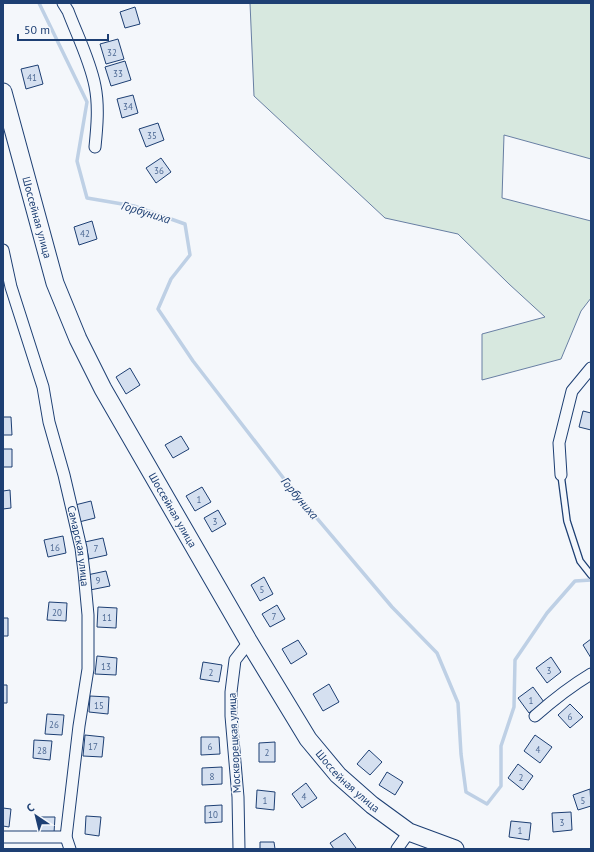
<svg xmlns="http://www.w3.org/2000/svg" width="594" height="852" font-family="'PT Sans',sans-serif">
<rect width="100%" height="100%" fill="#f4f7fb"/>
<path fill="#d7e8df" stroke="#687fa3" d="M250,3H591V159L504,135L502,198L591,221V298L581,311L561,359L482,380V334L545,317L509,284L458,234L385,218L254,96Z"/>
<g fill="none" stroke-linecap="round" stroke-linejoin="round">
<path stroke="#bed0e5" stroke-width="3.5" d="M39,3L87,102L77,161L87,198L134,206L185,224L190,255L171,279L158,309L193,361L288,484L392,607L437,653L458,703L461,754L466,792L487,804L501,786V746L514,707L515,660L547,613L575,581L591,580"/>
</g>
<path fill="#d5e0f0" stroke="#1d3f73" d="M135,7L140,24L125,28L120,12Z
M118,39L124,59L106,64L100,44Z
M125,61L131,80L111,86L105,67Z
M38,65L43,84L26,89L21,69Z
M133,95L138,113L122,118L117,99Z
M158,123L164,140L146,147L139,129Z
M161,158L171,172L156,183L146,168Z
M92,221L97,239L79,245L74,227Z
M130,368L140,385L126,394L116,377Z
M583,411L591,413V430L579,427Z
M3,417H11L12,435H3Z
M181,436L189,449L173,458L165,445Z
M3,449H12V467H3Z
M202,487L211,502L195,511L186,496Z
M10,490L11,508L3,509V491Z
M91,501L95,518L79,522L75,505Z
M218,510L226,524L212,532L204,518Z
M63,536L66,553L48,557L44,540Z
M103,538L107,555L89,559L85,542Z
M106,571L110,586L90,590L87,575Z
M264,577L273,594L260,601L251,585Z
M49,602L67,603L66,621L47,620Z
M277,605L285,619L270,627L262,614Z
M98,607L117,608L116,628L97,627Z
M3,618H8V636H3Z
M591,639V658L583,645Z
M298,640L307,654L291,664L282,649Z
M97,656L117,658L116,675L95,674Z
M551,657L561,672L547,683L536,668Z
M203,662L222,665L219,682L200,679Z
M329,684L339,702L323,711L313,694Z
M3,685H7V703H3Z
M533,687L544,702L529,713L518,698Z
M90,696L109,697L108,714L89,712Z
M570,704L583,717L570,728L558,715Z
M47,714L64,715L62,735L45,734Z
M85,735L104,737L102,757L83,756Z
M535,735L552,747L540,763L524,751Z
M201,737H219L220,754L201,755Z
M34,740L52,741L50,760L33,758Z
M275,742V762H259V743Z
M369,750L382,762L370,775L357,764Z
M518,764L533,776L523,790L508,778Z
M222,767V784L202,785V768Z
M387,772L403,782L395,795L379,785Z
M306,783L317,798L302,808L292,794Z
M590,789L591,806L578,810L573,795Z
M257,790L275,792L274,810L256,808Z
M222,805V822L205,823V806Z
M3,808L11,809L9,827L3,826Z
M571,812L572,830L553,832L552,813Z
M86,816L101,817L99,836L85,834Z
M38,817H55L54,833H38Z
M511,821L531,823L529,840L509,837Z
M345,833L356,848L354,849H334L330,843Z
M260,842H274L275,849H260Z"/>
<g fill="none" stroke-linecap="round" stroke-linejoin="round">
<g stroke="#1d3f73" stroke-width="8">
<path id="service" d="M561,475L567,521L580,561L591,575"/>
</g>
<g stroke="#1d3f73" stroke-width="13">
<g id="minor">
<path d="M63,3L68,11C77,35 90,60 95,86C99,106 97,127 95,147"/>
<path id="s1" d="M3,250L11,287L43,387L49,422L64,475L81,548L84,572L88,615V669L79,726L66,837L70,849"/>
<path d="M561,475L559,443L572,391L591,368"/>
<path d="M535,716C553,700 571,686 591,674"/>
<path d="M3,837H66"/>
<path d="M239,849L238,797L231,716V692L235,660L249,642"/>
<path d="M397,849L409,832"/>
</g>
</g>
<g stroke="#1d3f73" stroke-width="19">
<g id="primary">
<path id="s2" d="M3,92L55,283L78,339L103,389L249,642L308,739L338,775L372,805L409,832L455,849"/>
</g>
</g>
<use href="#service" stroke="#f4f7fb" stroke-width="5.5"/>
<use href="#minor" stroke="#f4f7fb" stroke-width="11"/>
<use href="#primary" stroke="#f4f7fb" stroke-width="17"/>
</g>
<g text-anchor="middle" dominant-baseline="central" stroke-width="3" stroke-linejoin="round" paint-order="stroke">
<g font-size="9" fill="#4b6792">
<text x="112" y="52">32</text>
<text x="118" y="73">33</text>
<text x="32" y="77">41</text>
<text x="128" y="106">34</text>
<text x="152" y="135">35</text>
<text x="159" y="170">36</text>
<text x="85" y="233">42</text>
<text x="199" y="499">1</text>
<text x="215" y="521">3</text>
<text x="55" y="547">16</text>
<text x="96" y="548">7</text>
<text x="98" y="580">9</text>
<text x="262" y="589">5</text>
<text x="57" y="612">20</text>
<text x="274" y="616">7</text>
<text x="107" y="617">11</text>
<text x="106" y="666">13</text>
<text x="549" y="670">3</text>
<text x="211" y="672">2</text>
<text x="531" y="700">1</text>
<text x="99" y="705">15</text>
<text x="570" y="716">6</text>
<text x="54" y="724">26</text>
<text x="93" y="746">17</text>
<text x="210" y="746">6</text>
<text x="538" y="749">4</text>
<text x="42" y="750">28</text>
<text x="267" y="752">2</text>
<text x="212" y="776">8</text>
<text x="521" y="777">2</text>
<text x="304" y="796">4</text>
<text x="265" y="800">1</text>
<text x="583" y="800">5</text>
<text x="213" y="814">10</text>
<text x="562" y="822">3</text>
<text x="520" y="830">1</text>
</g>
<g font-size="11" fill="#1d3f73" stroke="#f4f7fb">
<text stroke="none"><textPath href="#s2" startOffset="130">Шоссейная улица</textPath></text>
<text stroke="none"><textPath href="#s2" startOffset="454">Шоссейная улица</textPath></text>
<text stroke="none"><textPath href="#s1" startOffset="306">Самарская улица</textPath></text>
<text transform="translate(234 743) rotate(-93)">Москворецкая улица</text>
<text stroke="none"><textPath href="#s2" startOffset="778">Шоссейная улица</textPath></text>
</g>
<g font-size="12" font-style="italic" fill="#1d3f73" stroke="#f4f7fb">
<text transform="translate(146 212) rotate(17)">Горбуниха</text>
<text transform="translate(300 498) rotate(50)">Горбуниха</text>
</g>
</g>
<rect width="594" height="852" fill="none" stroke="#1d3f73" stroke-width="8"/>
<g transform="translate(36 816) rotate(325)" stroke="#f4f7fb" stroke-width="3" paint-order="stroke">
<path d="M0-3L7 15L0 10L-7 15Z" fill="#1d3f73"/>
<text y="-6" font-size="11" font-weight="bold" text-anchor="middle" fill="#1d3f73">С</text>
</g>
<path d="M18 34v6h90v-6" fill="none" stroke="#1d3f73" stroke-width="2"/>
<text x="24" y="34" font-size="12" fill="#1d3f73" stroke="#f4f7fb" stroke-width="3" paint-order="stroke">50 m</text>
</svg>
